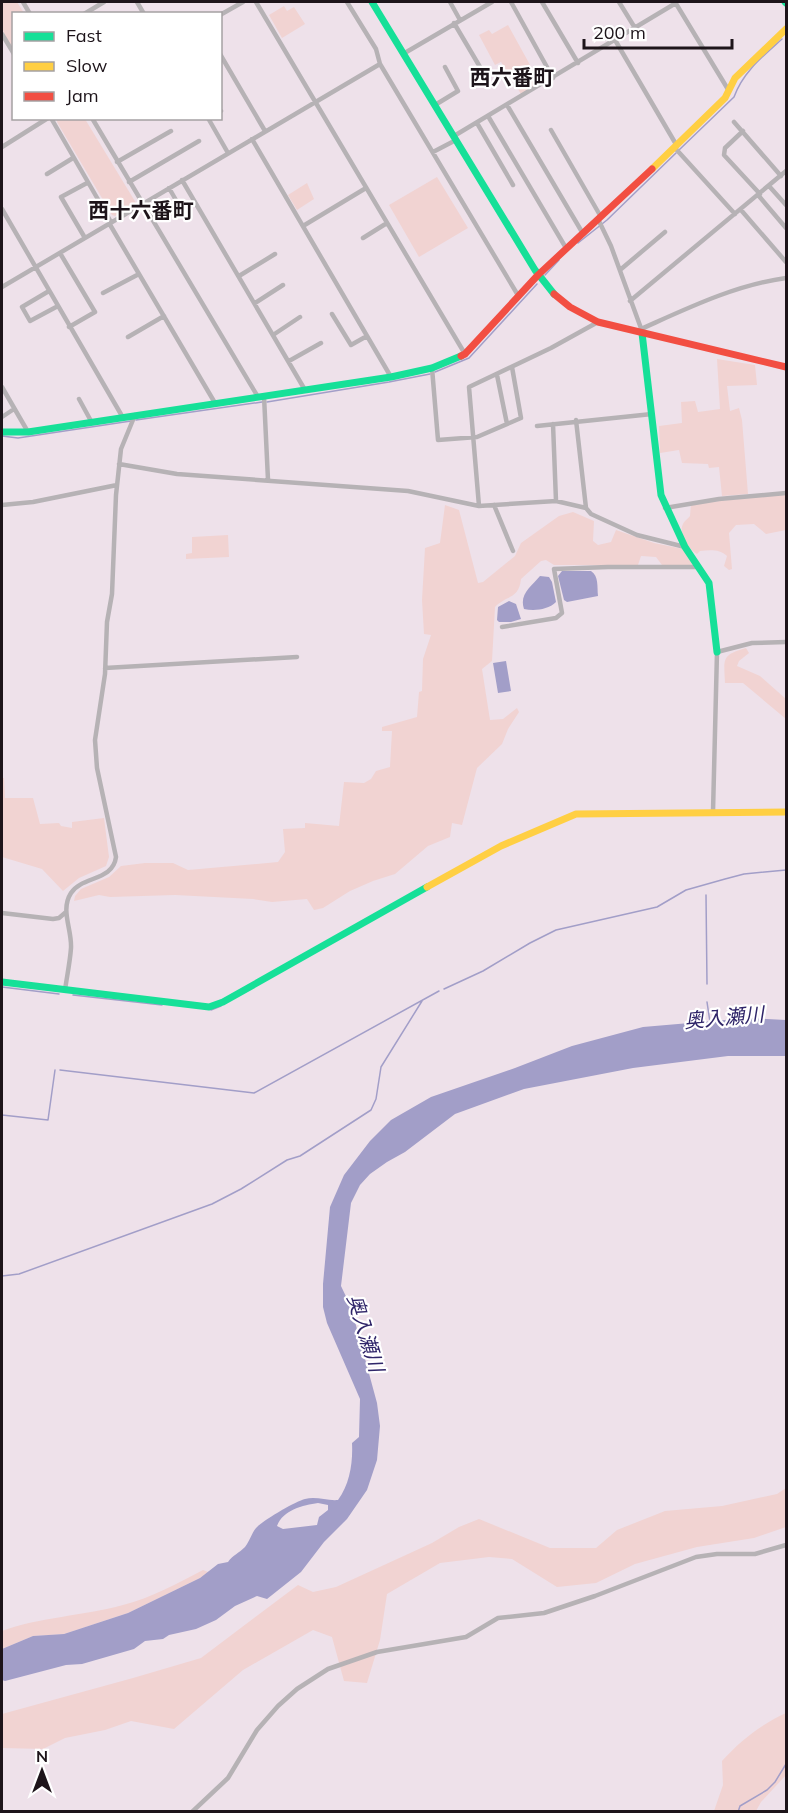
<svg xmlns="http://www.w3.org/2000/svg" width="788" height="1813" font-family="Mulish,'Noto Sans JP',sans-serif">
<rect width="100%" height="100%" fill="#eee1ea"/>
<path fill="#f1d3d2" d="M2,2H17L24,13L14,14L13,50L2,29Z
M284,6L287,11L294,7L305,24L282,38L269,15Z
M508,25L540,83L521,94L501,62L495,65L479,35L489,30L492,34Z
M57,119H85L136,203L115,216L112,215L57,122Z
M437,177L468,228L419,257L389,205Z
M307,183L314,199L297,210L288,195Z
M717,359L755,365L757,385L727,386L730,411L739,408L742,420L748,494L722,496L719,467L709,468L708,464L682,463L679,450L660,453L659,426L682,423L681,402L695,401L698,412L720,409Z
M786,494V530L766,534L754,524L736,525L729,533L732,569L729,570L724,566L727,556C720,549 710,550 700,551L697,554C689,550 678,533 683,524C684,521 688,519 690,516L691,504Z
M445,505L459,510L478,583L483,582L515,556L521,543L559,516L573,512L594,521L593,541L598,545L611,542L616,530L654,543L683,549L693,565H662L656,557L641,556L638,565H554L546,560L541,561L521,579C519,599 507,595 495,607L492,661L482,669L490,720L503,719L517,708L519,712L508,729L502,744L477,768L462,825L452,823L450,837L428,846L395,874L373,881L350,891L323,908L314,910L307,899L272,902L253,899L175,895L110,897L99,895L74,901L75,896L81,889L109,877L121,866L145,863H173L188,870L278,862L285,852L283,829L305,828V823L339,826L344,782L364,783L371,779L376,771L390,767L392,731H382V727L417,717L419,692L422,691L423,659L431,635L424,634L422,600L425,548L440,543Z
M228,535L229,557L186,559V554L192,553V537Z
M746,648L749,653L739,661L737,666L760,676L786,699V719L743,683H725C724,659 721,655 746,648Z
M2,778H4L5,798H33L40,824L59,823L61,826L72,828V822L104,818L109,857L106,866L79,878L63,891L42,869L2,857Z
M786,1488V1527L754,1538L697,1547L635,1564L596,1583L557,1587L512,1559L489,1557L440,1563L387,1594L380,1640L367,1683L344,1681L332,1637L313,1630L243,1670L174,1729L131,1721L105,1730L65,1738L43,1749L2,1748V1714L133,1678L201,1658L298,1585L313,1592L336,1587L432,1543L459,1527L479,1519L550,1548H596L617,1530L665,1511L722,1506L777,1494Z
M203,1570L208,1572L200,1578L128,1613L64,1634L33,1636L2,1649V1631C40,1617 83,1616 123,1605C151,1598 178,1583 203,1570Z
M786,1713V1775L761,1802L756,1811H714L723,1785L722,1761C741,1740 760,1725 786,1713Z"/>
<path fill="#a29ec8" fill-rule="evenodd" d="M562,571H591C599,576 597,587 598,596L567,602L564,600L558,576Z
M540,576L549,577L552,582L556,602C548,610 534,611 524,609C519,594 531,587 540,576Z
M509,601L516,604L521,619L511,622H499L497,620L498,607Z
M506,661L511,691L498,693L493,663Z
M748,1018L786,1020V1056H728L633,1068L524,1089L455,1114L405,1152L387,1162L370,1174L360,1185L351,1203L341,1286L351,1307L377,1403L380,1426L377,1460L367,1490L347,1519L324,1542L301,1572L267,1599L257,1596L235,1606L216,1620L196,1629L169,1635L163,1639L145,1641L134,1649L82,1664L66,1665L5,1681L2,1680V1649L33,1636L64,1634L128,1613L200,1578L218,1564L228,1562C233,1555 239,1553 245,1547C250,1541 252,1532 257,1527C264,1520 296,1501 305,1499C316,1496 327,1501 338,1500C350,1484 353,1462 352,1443L359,1437L360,1399L327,1323L323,1307V1284L330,1207L344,1175L370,1141L391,1120L431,1097L515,1068L572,1046L643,1027ZM318,1503L328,1505V1510L319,1517L317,1525L283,1529L277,1526C283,1510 303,1505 318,1503Z"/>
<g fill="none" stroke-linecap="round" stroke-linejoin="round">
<path stroke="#a29ec8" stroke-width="1.5" d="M679,150L734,97C743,72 762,57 782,39
M578,243L607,220L676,153
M545,275L559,260
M435,372L469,358L537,284
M267,402L389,382L430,374
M136,420L262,402
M2,436L18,438L131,421
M706,895L707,984
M2,987L59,994
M444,989L483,971L530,943L556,930L657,907L686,890L725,879L744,874L786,870
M73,995L162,1005
M707,1002L710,1022
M211,1010L221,1006
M60,1070L254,1093L439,991
M2,1115L48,1120L55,1070
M2,1276L19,1274L212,1204L241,1189L287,1160L300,1156L371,1110L376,1099L381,1067L422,1001
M738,1812L740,1806L767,1790L775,1782L786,1764"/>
<path stroke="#b6b2b5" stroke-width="4.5" d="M23,2L30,14
M137,2L144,14
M256,2L465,354
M347,2L376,49L380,64L519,297
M450,2L460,20
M511,2L553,78
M542,2L578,63
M619,2L635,28
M675,2L729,91
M84,14L104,2
M220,15L243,2
M454,23L480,67
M2,34L14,54
M615,40L677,146
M220,54L265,131
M403,54L492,2
M435,105L458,91L445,67
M507,105L582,232
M220,110L221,111
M488,116L566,248
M51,118L111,222
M92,118L258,397
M208,118L228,153
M734,122L781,176
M477,123L513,185
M551,130L601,217
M743,131L725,148L724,155L760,194
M454,136L676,3
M252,139L391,377
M2,147L48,118
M675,148L735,214
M433,152L456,140
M117,162L171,131
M47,174L73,158
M182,180L305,390
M129,182L199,141
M769,186L786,205
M169,188L184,214
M758,195L786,228
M2,209L122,416
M741,210L786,262
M598,219L611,246L642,331
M109,223L215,403
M303,226L366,188
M85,238L61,197L87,183
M363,238L387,223
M60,253L95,312L69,327
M620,270L665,232
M239,276L275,254
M2,287L380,64
M49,291L22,307L30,321L58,306
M103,293L139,274
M630,301L786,171
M255,303L283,285
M332,314L351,345L367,336
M641,329C688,308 735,285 786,278
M273,335L300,317
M128,337L164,316
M289,361L321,343
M432,368L438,440L477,437L521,418L512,367
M497,375L507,424
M2,387L28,432
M264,396L268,480
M79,399L91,421
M2,417L14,409
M576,420L586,508
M553,424L556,501
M537,426L652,414
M119,464L177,474L408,491L479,506L556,501L586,508L591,514L637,535L685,547
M2,505L33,502L117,485
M494,505L513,551
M479,506L469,387L551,348L598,322
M665,508L719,499L786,493
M502,627L556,618L562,613L554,569L608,567H699
M105,668L297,657
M713,812L717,652L752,643L786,642
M2,913L53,919L59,918L66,912
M65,990C67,976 70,962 71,948C72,929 60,910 71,893C82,876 113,881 116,857L97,768L95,740L105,674L107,622L112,594L116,495L121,449L135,415
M192,1812L228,1778L257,1730L278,1706L297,1689L328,1669L377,1652L466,1637L498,1618L544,1613L595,1596L696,1557L717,1554H755L786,1545"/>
<path stroke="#16e098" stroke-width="7" d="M372,2L535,270L554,294
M785,2L786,3
M642,333L661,495L685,547L709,583L717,652
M2,432H28L391,377L432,368L461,356
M2,982L209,1007L223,1002L427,887"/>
<path stroke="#ffcf43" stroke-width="7" d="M652,169L725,98L735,78L786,29
M427,887L501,846L576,814L786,812"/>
<path stroke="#f24e42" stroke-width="7" d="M554,294L570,307L598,322L786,367
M461,356L465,354L538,275L652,169"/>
</g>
<g text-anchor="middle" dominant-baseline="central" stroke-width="4.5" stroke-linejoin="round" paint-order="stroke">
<g font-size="20" font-style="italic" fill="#2f2569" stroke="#fff">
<text transform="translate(724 1017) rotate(-5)">奥入瀬川</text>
<text transform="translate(366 1333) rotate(73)">奥入瀬川</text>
</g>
<g font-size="21" font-weight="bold" fill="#1d141a" stroke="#fff">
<text x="512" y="77">西六番町</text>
<text x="141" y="210">西十六番町</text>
</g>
</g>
<rect width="788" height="1813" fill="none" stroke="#1d141a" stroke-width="6"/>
<rect x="12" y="12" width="210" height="108" fill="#ffffff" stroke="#a5a1a3" stroke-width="1.5"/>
<rect x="24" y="32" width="30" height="9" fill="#16e098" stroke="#a5a1a3" stroke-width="1.5"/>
<text x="66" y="42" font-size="18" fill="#1d141a">Fast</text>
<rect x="24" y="62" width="30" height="9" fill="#ffcf43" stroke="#a5a1a3" stroke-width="1.5"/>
<text x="66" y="72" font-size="18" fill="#1d141a">Slow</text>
<rect x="24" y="92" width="30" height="9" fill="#f24e42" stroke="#a5a1a3" stroke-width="1.5"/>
<text x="66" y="102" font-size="18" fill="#1d141a">Jam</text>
<g transform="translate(42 1771)" stroke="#ffffff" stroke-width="4.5" paint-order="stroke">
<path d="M0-4.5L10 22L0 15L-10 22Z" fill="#1d141a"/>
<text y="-9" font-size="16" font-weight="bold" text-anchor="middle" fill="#1d141a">N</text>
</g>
<path d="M584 39v9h148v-9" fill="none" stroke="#1d141a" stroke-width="3"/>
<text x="593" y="39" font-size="18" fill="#1d141a" stroke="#ffffff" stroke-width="4.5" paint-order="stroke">200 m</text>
</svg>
